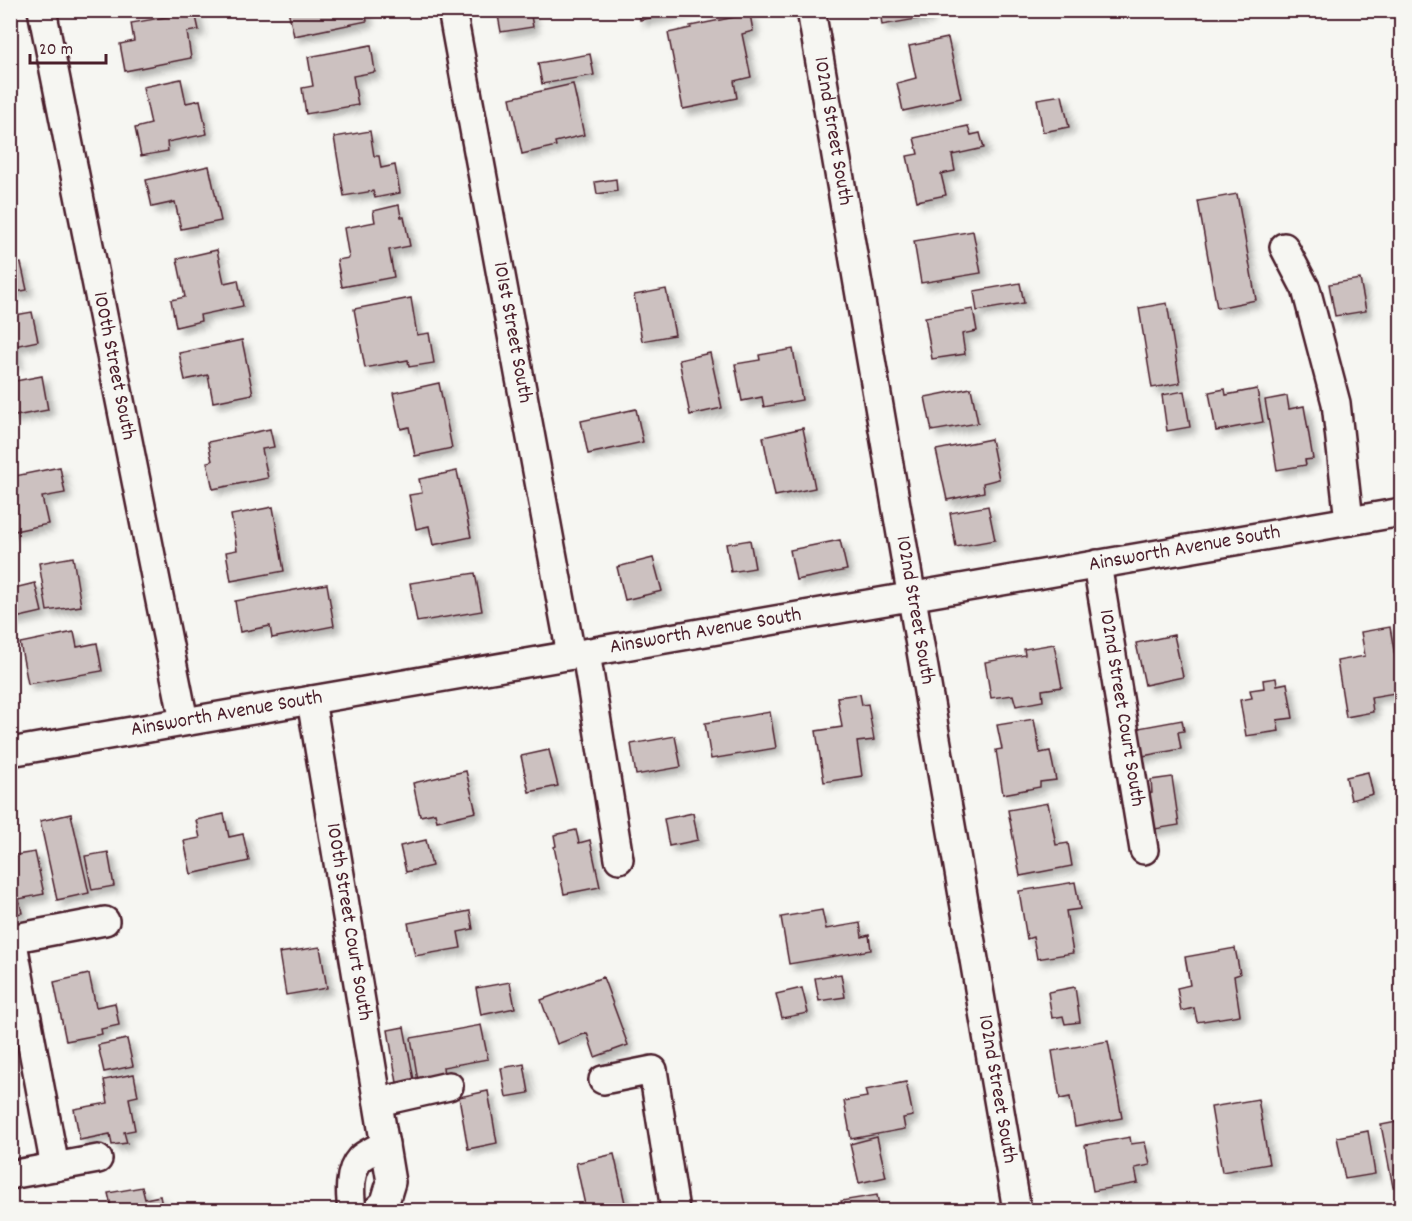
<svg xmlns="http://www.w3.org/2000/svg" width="1412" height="1221" font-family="Dekko,sans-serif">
<defs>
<filter id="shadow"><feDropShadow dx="5.5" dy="5.5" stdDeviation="3" flood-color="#0004"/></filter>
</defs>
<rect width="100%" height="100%" fill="#f6f6f2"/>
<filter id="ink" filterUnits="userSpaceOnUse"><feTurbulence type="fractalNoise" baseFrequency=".0167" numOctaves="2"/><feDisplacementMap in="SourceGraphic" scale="12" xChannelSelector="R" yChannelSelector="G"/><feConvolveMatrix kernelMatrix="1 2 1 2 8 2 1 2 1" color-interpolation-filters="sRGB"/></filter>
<g filter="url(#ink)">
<path fill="#ccc1c0" stroke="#4a1f2b" stroke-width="1.5" filter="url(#shadow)" d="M288,10H365L367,21L294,36Z
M497,10H530L533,27L501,32Z
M638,10H689L640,20Z
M880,10H927L928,17L882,25Z
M195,12L199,30L187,32L191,58L125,71L120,44L134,41L131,23Z
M750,14L753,31L742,34L751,77L734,81L737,98L683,109L668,33L691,28L690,26Z
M948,38L961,98L903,111L897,83L916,78L909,46Z
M371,45L375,72L353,76L358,105L306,114L302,88L313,86L308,57Z
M590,54L594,75L542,84L538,63Z
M181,79L186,103L200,100L207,134L167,142L168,151L141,156L135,128L151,124L143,87Z
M573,84L584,135L555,142L556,146L522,154L510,98Z
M1062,95L1069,127L1043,132L1037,99Z
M968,126L971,135L980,133L984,148L952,155L955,171L941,174L946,195L917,201L907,156L918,154L914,138Z
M370,131L374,156H379L381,168L395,165L400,193L375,198L373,191L344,196L334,137Z
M209,166L221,221L181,229L175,202L152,207L146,180Z
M616,179L617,191L597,194L595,182Z
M1237,194L1256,300L1217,308L1198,201Z
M399,205L401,217H404L410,246L389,250L394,277L342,287L337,260L349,258L344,228L375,222L373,211Z
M973,231L981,273L921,283L914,241Z
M217,250L224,283L238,280L243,306L200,315L201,321L176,327L171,300L185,297L177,259Z
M21,263L27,290L10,293V265Z
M1360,279L1366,311L1335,316L1329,284Z
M1020,283L1024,303L977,311L974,291Z
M666,289L675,335L642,341L634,295Z
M411,298L417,335L429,333L434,363L409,367L408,360L365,368L354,309Z
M1167,303L1180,383L1152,388L1139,308Z
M973,309L977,331L962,334L965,354L932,359L925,317Z
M32,312L38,341L14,346L17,362L10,363V316Z
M242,340L253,394L213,402L208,375L185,380L179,353Z
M793,349L802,400L764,407L762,397L742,401L735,364L760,360L759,355Z
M710,353L722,408L690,415L679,360Z
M42,376L48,410L10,417V382Z
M439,383L452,448L415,456L409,427L401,429L393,393Z
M971,388L978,423L932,431L925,397Z
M1225,389L1226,395L1257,389L1263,422L1216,431L1209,392Z
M1184,391L1190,427L1167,431L1162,395Z
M1287,396L1289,409L1304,406L1313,459L1305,460L1306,465L1277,470L1265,400Z
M636,409L643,442L588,454L581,421Z
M803,428L815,488L775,496L763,437Z
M270,429L274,447L262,449L268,478L213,489L207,462L212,461L208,442Z
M991,439L999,479L983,483L984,492L947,500L936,450Z
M60,467L65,493L42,497L48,524L10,532V477Z
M457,471L471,537L433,545L429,526L416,529L409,495L422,493L419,479Z
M988,506L995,540L956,547L950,513Z
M273,507L284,571L231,581L226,552L237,550L231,515Z
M750,540L755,568L731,572L726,544Z
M840,540L847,570L796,580L790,550Z
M73,557L81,606L47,611L39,563Z
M653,558L662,591L625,600L617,567Z
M475,573L482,611L417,622L410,583Z
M35,583L42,612L11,619L10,589Z
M327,584L334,626L272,638L270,626L240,632L235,601Z
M1390,627L1401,692L1371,697L1373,712L1346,717L1337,661L1365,656L1361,632Z
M74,632L77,647L97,643L102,671L28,684L20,643Z
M1174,635L1183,677L1145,685L1136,643Z
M1054,644L1062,687L1042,690L1043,701L1016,706L1013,695L991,698L985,662L1025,655L1024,649Z
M1276,678L1277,685L1287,683L1293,718L1277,720L1279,731L1246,736L1240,700L1252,698L1250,690L1264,688L1263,680Z
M860,694L862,705L868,704L874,740L857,742L862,776L824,782L816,731L842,727L837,697Z
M770,712L776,748L711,759L705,723Z
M1034,719L1040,753L1050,751L1056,780L1040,782V787L1003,794L996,750L1002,749L997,725Z
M1182,720L1184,731L1178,732L1181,749L1137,757L1133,729Z
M675,736L681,767L636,775L631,744Z
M549,750L558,786L529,792L521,756Z
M466,771L476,812L437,821L435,813L420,816L413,783Z
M1368,772L1373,794L1351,800L1346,777Z
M1172,777L1179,825L1149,830L1143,794L1152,793L1151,780Z
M1048,803L1056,845L1068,843L1072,866L1020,876L1008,810Z
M693,813L698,840L669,846L664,819Z
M71,814L89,893L57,900L40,821Z
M224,814L229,837L243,834L249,861L191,874L184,841L200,838L196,820Z
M576,830L579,843L590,840L600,887L564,894L554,847L556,846L554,835Z
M426,840L432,866L406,872L400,846Z
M35,852L44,894L19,899L22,913L10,915V856Z
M108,852L114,886L92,890L85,856Z
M1075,882L1080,909L1066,911L1073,953L1037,959L1033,937L1027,939L1019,891Z
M822,910L826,929L860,923L862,937L869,935L871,950L789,964L781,917Z
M470,911L473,929L458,932L461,948L415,956L408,923Z
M320,947L327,988L286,995L279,953Z
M1235,948L1240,974L1234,976L1240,1015L1197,1022L1194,1008L1181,1011L1177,988L1190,985L1185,957Z
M89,974L96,1007L115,1003L119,1025L101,1029L102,1034L66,1041L54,982Z
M841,974L845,997L819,1001L815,978Z
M603,977L628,1045L595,1057L587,1033L557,1044L541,1000Z
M510,982L515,1008L481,1015L476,988Z
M1075,987L1080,1022L1065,1024L1063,1016L1052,1018L1048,992Z
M802,988L808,1013L782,1018L776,994Z
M481,1025L488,1059L443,1067L444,1076L418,1081L411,1038Z
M404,1027L414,1080L397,1083L388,1030Z
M127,1039L133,1066L104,1072L98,1045Z
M1108,1041L1122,1118L1075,1127L1070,1097L1060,1099L1052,1051Z
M524,1064L529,1093L506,1097L501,1068Z
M134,1074L138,1096L129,1098L135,1130L124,1132L127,1143L112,1145L110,1134L80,1140L74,1109L108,1103L104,1080Z
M906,1082L913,1116L903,1118L905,1129L851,1139L844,1101L867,1097L865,1090Z
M488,1091L497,1143L468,1149L459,1097Z
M1258,1099L1269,1164L1222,1172L1211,1107Z
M1402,1121V1186L1393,1187L1381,1125Z
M1368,1131L1375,1174L1345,1179L1337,1137Z
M877,1137L886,1177L859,1183L850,1144Z
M1130,1137L1131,1144L1145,1142L1150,1165L1135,1168L1138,1183L1093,1191L1085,1145Z
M614,1154L625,1203L586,1210L576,1163Z
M142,1187L145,1199L160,1196L163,1210H112L108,1193Z
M877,1195L880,1210H843L841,1201Z
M1131,1202L1133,1210H1086Z"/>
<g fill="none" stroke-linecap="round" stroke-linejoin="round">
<g stroke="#4a1f2b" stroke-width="32">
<g id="minor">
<path id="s1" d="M42,10L184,721"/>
<path id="s2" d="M452,10L571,655"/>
<path id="s3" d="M811,10L1017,1210"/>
<path d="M1284,247L1306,289L1336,403L1349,521"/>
<path id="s4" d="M1097,564L1144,850"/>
<path d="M586,653L619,859"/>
<path id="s5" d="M311,700L391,1182L385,1202L377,1210"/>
<path id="s6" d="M10,752L1402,512"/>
<path d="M12,938L55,1167"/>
<path d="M10,939L105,921"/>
<path d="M603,1080L653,1070L675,1210"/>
<path d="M378,1102L449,1086"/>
<path d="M10,1175L98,1159"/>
<path d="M352,1210C350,1195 348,1172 360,1159C366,1153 378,1149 385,1144"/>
</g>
</g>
<use href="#minor" stroke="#f6f6f2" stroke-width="27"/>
</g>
</g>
<g text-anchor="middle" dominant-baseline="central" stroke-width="4.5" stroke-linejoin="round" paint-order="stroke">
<g font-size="21" fill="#4a1f2b" stroke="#f6f6f2">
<text stroke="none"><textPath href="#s3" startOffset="123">102nd Street South</textPath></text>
<text stroke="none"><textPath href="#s2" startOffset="328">101st Street South</textPath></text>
<text stroke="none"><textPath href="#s1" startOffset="363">100th Street South</textPath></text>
<text stroke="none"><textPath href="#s6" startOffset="1192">Ainsworth Avenue South</textPath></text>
<text stroke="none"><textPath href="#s3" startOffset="609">102nd Street South</textPath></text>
<text stroke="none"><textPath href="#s6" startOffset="706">Ainsworth Avenue South</textPath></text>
<text stroke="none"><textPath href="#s4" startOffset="146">102nd Street Court South</textPath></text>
<text stroke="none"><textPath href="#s6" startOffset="220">Ainsworth Avenue South</textPath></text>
<text stroke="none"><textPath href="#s5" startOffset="225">100th Street Court South</textPath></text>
<text stroke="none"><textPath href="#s3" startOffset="1095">102nd Street South</textPath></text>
</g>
</g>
<rect width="1412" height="1221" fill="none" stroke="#f6f6f2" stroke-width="36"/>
<rect x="18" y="18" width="1376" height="1185" fill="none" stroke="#4a1f2b" stroke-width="2" filter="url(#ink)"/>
<path d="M30 54v9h76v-9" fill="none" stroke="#4a1f2b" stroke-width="3"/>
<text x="39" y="54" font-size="18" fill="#4a1f2b" stroke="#f6f6f2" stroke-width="4.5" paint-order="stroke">20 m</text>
</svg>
